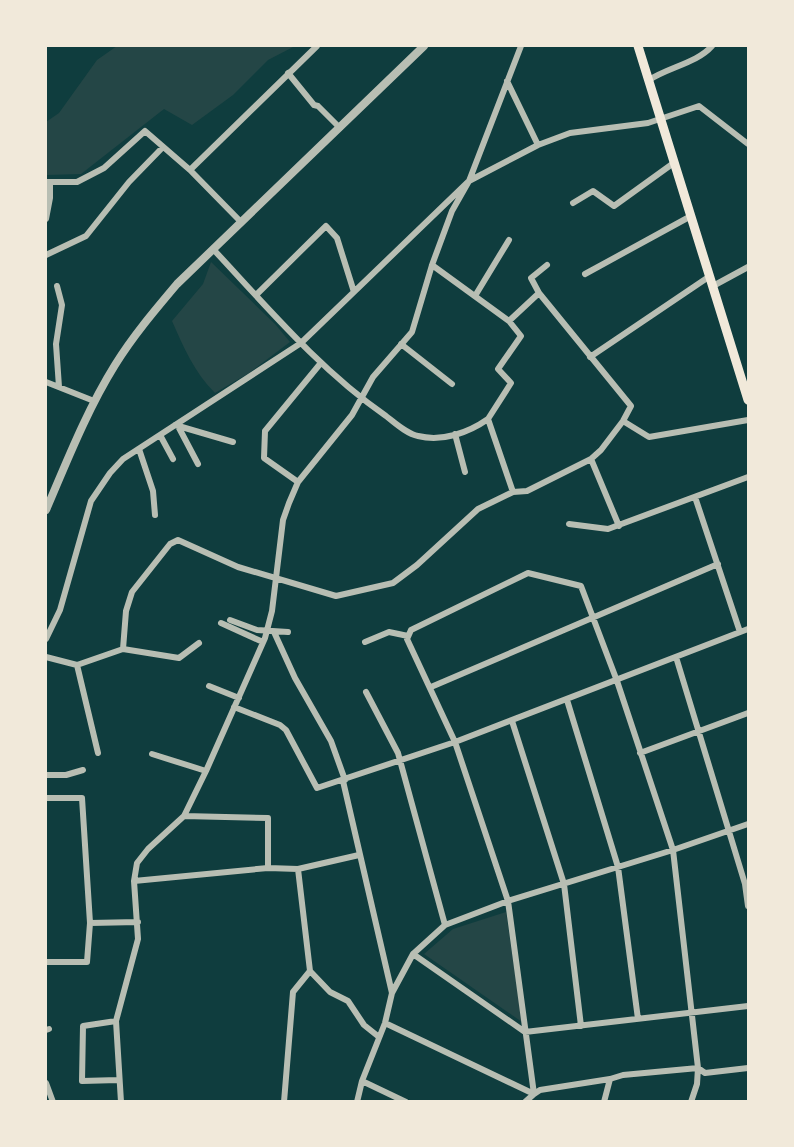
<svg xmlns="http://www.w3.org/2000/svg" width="794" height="1147" font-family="'Exo 2',sans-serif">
<rect width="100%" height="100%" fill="#0f3d3e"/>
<path fill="#244646" d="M117,46H295L268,60L233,95L192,125L164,109L81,174L46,175V122L59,113L97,60Z
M211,262L275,324L290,342L249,373L215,393C194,372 184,348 172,321L203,284Z
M506,912L522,1022L424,954L453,929Z"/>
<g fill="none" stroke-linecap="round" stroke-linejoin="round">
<path stroke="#b8beb3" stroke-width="6" d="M288,73L314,105L318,106L340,128
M649,80C669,67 697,63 712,46
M507,81L538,145
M190,170L317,46
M46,182H77L104,168L145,131L190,170L241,222
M573,203L593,191L614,206L675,162
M46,219L50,198V182
M213,249C268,308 320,370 386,416C395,423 407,434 418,436C442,442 468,433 488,419L513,492
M46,255L86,236L129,182L163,147
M585,274L691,216
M57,286L62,305L56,344L59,387
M713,286L748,267
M539,293L531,278L547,265
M256,295L326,226L337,238L354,292
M475,296L509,240
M401,344L452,384
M590,357L710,276
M46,382L94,401
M488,419L511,383L498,369L521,336L509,321
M623,421L649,437L748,420
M175,425L233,442
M178,426L198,464
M455,434L465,472
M160,435L173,459
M139,449L153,491L155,515
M591,459L619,526
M298,482L264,458L265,431L320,364
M695,497L740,632
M569,524L608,529L748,477
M230,620L257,630L288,632
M221,623L263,642
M274,632L295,678L331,741L345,780
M46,639L60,610L91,501L110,473L123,459L301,343L469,181L538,145L570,133L648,123L699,106L748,144
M365,642L389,632L408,636
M123,649L179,658L199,643
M46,657L77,665L123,649L126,611L132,592L170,544L178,540L238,567L336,596L393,583L417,565L478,509L513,492L527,491L591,459L601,450L623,421L631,406L539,293L509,321L432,265
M676,657L745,884L748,906
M77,665L98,753
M209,686L239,698
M431,687L718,564
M366,692L398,753L445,925
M567,700L618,867L638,1019
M234,707L280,725L286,730L317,788L455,742L748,629
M512,721L564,884L581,1026
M640,753L748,713
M152,754L206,771
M46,775H66L83,770
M343,781L392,993
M46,798H82L90,923L87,962H46
M184,816L268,818V868
M298,869L310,971L330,992L348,1001L364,1025L379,1037
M134,881L268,868L298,869L359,855
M90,923L138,922
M413,954L525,1032L748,1006
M116,1021L83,1026L82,1081L118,1080
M385,1023L534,1094L540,1090L610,1079L623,1075L698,1068L705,1073L748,1068
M46,1030L49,1029
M362,1081L406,1102
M46,1083L53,1102
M121,1102L116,1021L138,939L134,881L137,863L148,849L184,816L206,771L265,638L272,611L283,520L289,503L298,482L352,415L373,377L412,332L432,265L452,211L469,181L521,46
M284,1102L293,992L310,971
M357,1102L362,1081L385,1023L392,993L413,954L445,925L508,901L673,850L748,824
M525,1102L534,1094L508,901L455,742L407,639L411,630L528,573L581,586L617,681L673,850L698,1068L697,1084L691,1102
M604,1102L610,1079"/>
<path stroke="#b8beb3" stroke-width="8" d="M46,510C67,461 87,410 115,365C133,336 155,310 177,284L424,46"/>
<path stroke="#f1e9da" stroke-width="9" d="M638,46L748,400"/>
</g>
<rect width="794" height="1147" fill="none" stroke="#f1e9da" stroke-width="94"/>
</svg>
